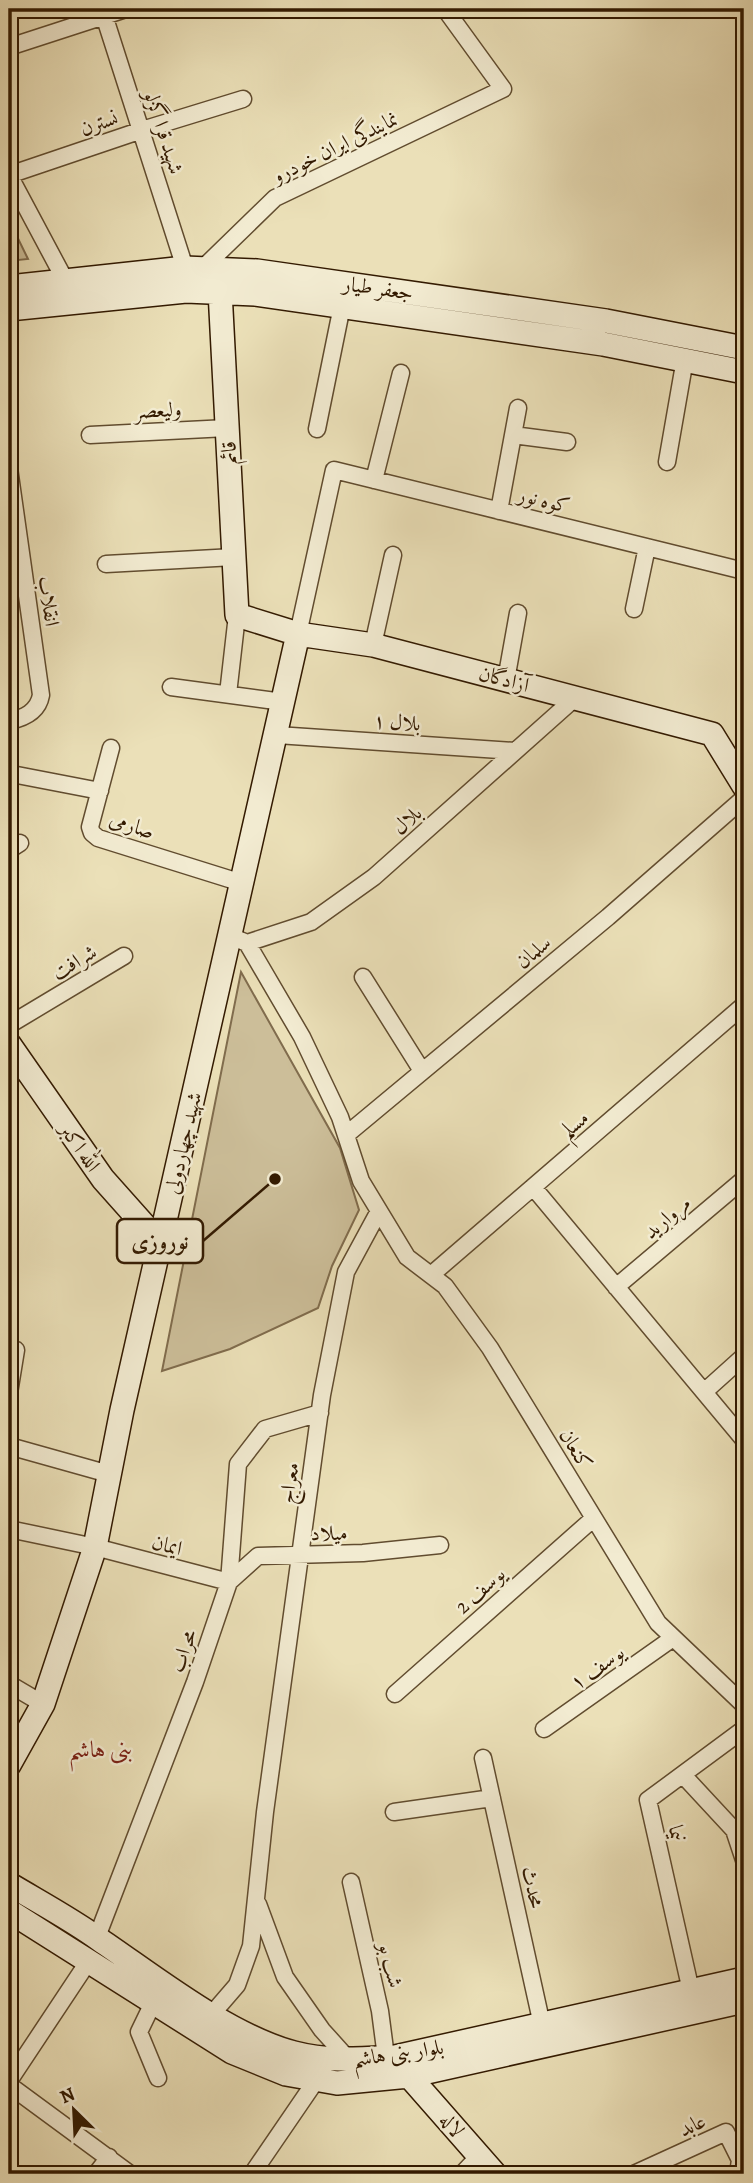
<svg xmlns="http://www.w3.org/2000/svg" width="753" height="2183" font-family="Alegreya,Amiri,serif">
<rect width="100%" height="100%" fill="#ebe0b8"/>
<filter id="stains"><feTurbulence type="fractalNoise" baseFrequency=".00286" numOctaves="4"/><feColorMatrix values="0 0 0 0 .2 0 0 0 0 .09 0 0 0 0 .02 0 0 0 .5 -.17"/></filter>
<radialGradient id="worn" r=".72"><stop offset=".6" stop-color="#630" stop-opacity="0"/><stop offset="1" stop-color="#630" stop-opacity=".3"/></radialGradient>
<path fill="#ccbe99" stroke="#806c4d" stroke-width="2" d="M9,220L28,259L9,261Z
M241,972L340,1148L359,1210L332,1266L318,1308L230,1349L162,1371Z"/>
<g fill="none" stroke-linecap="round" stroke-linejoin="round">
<g stroke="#614c2f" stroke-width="19">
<path id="street" d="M102,9L185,268
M9,47L126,9
M9,175L142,130L243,99
M9,175L65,280
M203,268L275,198L503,89L445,9
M317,429L342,306
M90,435L227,428
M513,435L567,442
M667,462L685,359
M9,468L41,695C38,712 24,718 9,721
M374,480L401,373
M499,511L518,408
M106,564L234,557
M9,589L26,587
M634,609L647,547
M298,634L334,470L744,571
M373,645L393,555
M506,680L518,613
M171,687L283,702
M228,694L237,615
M277,735L515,751
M111,748L90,827L92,833L98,838L242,883
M17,775L100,791
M9,850L20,843
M230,936L247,943L302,1037L340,1117L361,1181L407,1257L445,1286L490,1348L658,1623L744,1705
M247,943L311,922L374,877L575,698
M363,977L422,1071
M9,1025L124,956
M9,1081L20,1060
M346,1135L608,917L744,798
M533,1187L744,1440
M431,1275L744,1005
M616,1287L744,1179
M704,1392L744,1356
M9,1393L16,1350
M9,1446L109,1474
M9,1529L95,1547L229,1582L258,1556L363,1553L440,1545
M9,1684L43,1704
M395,1694L594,1518
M544,1729L673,1638
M483,1758L542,2025
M683,1775L734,1830L744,1860
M394,1812L492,1798
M351,1882L380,2011L386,2057
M258,1904L285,1977L322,2030L349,2060
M97,1937L195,1682L229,1582L238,1464L265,1429L320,1413
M691,1991L648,1800L744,1729
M153,2003L139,2032L158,2078
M212,2014L237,1985L251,1946L265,1812L322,1395L346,1272L379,1211
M9,2081L88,1962
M9,2085L130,2174
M96,2174L109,2157
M252,2174L317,2079
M462,2174L479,2156
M634,2174L726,2132L740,2160L738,2174"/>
</g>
<g stroke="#331a01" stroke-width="26">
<path id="secondary" d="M9,287L185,268L257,271L606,321L744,348
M220,291L237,615L298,634L373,645L712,734L744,786
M9,309L186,291L255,294L603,344L744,372
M9,1044L103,1179L160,1243
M9,1765L43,1704L95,1547L122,1410L298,634
M9,1884C39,1902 71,1919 100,1940C156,1978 229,2036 294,2053C328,2062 360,2059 395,2057L744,1979
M9,1911L232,2052L286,2074L337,2083L409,2076L744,2001
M409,2076L495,2174"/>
</g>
<use href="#street" stroke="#f2ebd1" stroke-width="16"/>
<use href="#secondary" stroke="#f2ebd1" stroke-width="23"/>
</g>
<g text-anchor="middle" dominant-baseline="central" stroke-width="5" stroke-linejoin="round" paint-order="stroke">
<g font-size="21" fill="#331a01" stroke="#f2ebd1">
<text transform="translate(99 123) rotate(-19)">نسترن</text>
<text transform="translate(164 132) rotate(72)">شهید قرا گزلو</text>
<text transform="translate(335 147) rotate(-26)">نمایندگی ایران خودرو</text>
<text transform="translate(378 288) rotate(8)">جعفر طیار</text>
<text transform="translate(158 410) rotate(-3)">ولیعصر</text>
<text transform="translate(229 453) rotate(-93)">قائم</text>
<text transform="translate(544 500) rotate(14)">کوه نور</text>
<text transform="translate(49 601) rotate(82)">انقلاب</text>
<text transform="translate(504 679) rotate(15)">آزادگان</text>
<text transform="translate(397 722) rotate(4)">بلال ۱</text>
<text transform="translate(407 820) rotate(-42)">بلال</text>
<text transform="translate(132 825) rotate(19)">صارمی</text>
<text transform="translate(533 952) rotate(-40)">سلمان</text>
<text transform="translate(74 962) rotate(-31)">شرافت</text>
<text transform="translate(574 1124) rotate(-40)">مسلم</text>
<text transform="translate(183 1143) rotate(-77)">شهید چهاردولی</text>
<text transform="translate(80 1147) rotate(55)">الله اکبر</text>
<text transform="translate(667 1217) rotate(-40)">مروارید</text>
<text transform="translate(576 1449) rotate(59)">کنعان</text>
<text transform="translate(289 1483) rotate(-82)">معراج</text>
<text transform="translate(329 1533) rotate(-1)">میلاد</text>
<text transform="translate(167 1545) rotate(15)">ایمان</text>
<text transform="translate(480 1590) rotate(-42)">یوسف 2</text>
<text transform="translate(183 1651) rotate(-71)">محراب</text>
<text transform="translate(597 1667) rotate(-35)">یوسف ۱</text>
<text transform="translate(677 1833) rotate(77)">نیما</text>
<text transform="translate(533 1887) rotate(77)">محدث</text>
<text transform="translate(391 1965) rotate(77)">شب بو</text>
<text transform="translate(398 2053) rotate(-8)">بلوار بنی هاشم</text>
<text transform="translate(452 2125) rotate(49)">لاله</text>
<text transform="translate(692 2125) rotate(-25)">عابد</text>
</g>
<g font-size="23" fill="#7a1f14" stroke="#f2ebd1">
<text x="101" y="1749">بنی هاشم</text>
</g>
</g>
<path fill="none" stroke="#331a01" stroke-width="2.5" d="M275 1179L203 1241"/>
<circle fill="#331a01" stroke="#f2ebd1" stroke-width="2.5" cx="275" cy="1179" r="7"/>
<rect fill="#f2ebd1" stroke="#331a01" stroke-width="2.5" x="117" y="1219" width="86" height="44" rx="7"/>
<g font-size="23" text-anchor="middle" font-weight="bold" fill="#331a01">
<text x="160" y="1249">نوروزی</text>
</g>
<rect width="753" height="2183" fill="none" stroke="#ebe0b8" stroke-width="35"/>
<rect x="10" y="10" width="732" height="2162" fill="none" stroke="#331a01" stroke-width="3.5"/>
<rect x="18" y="18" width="718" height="2148" fill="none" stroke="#331a01" stroke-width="2"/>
<g transform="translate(74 2110) rotate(336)" stroke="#f2ebd1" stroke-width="5" paint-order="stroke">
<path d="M0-5L12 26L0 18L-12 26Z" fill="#331a01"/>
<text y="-10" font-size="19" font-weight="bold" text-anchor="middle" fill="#331a01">N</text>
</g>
<rect width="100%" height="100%" filter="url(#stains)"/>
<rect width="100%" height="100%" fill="url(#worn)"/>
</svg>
